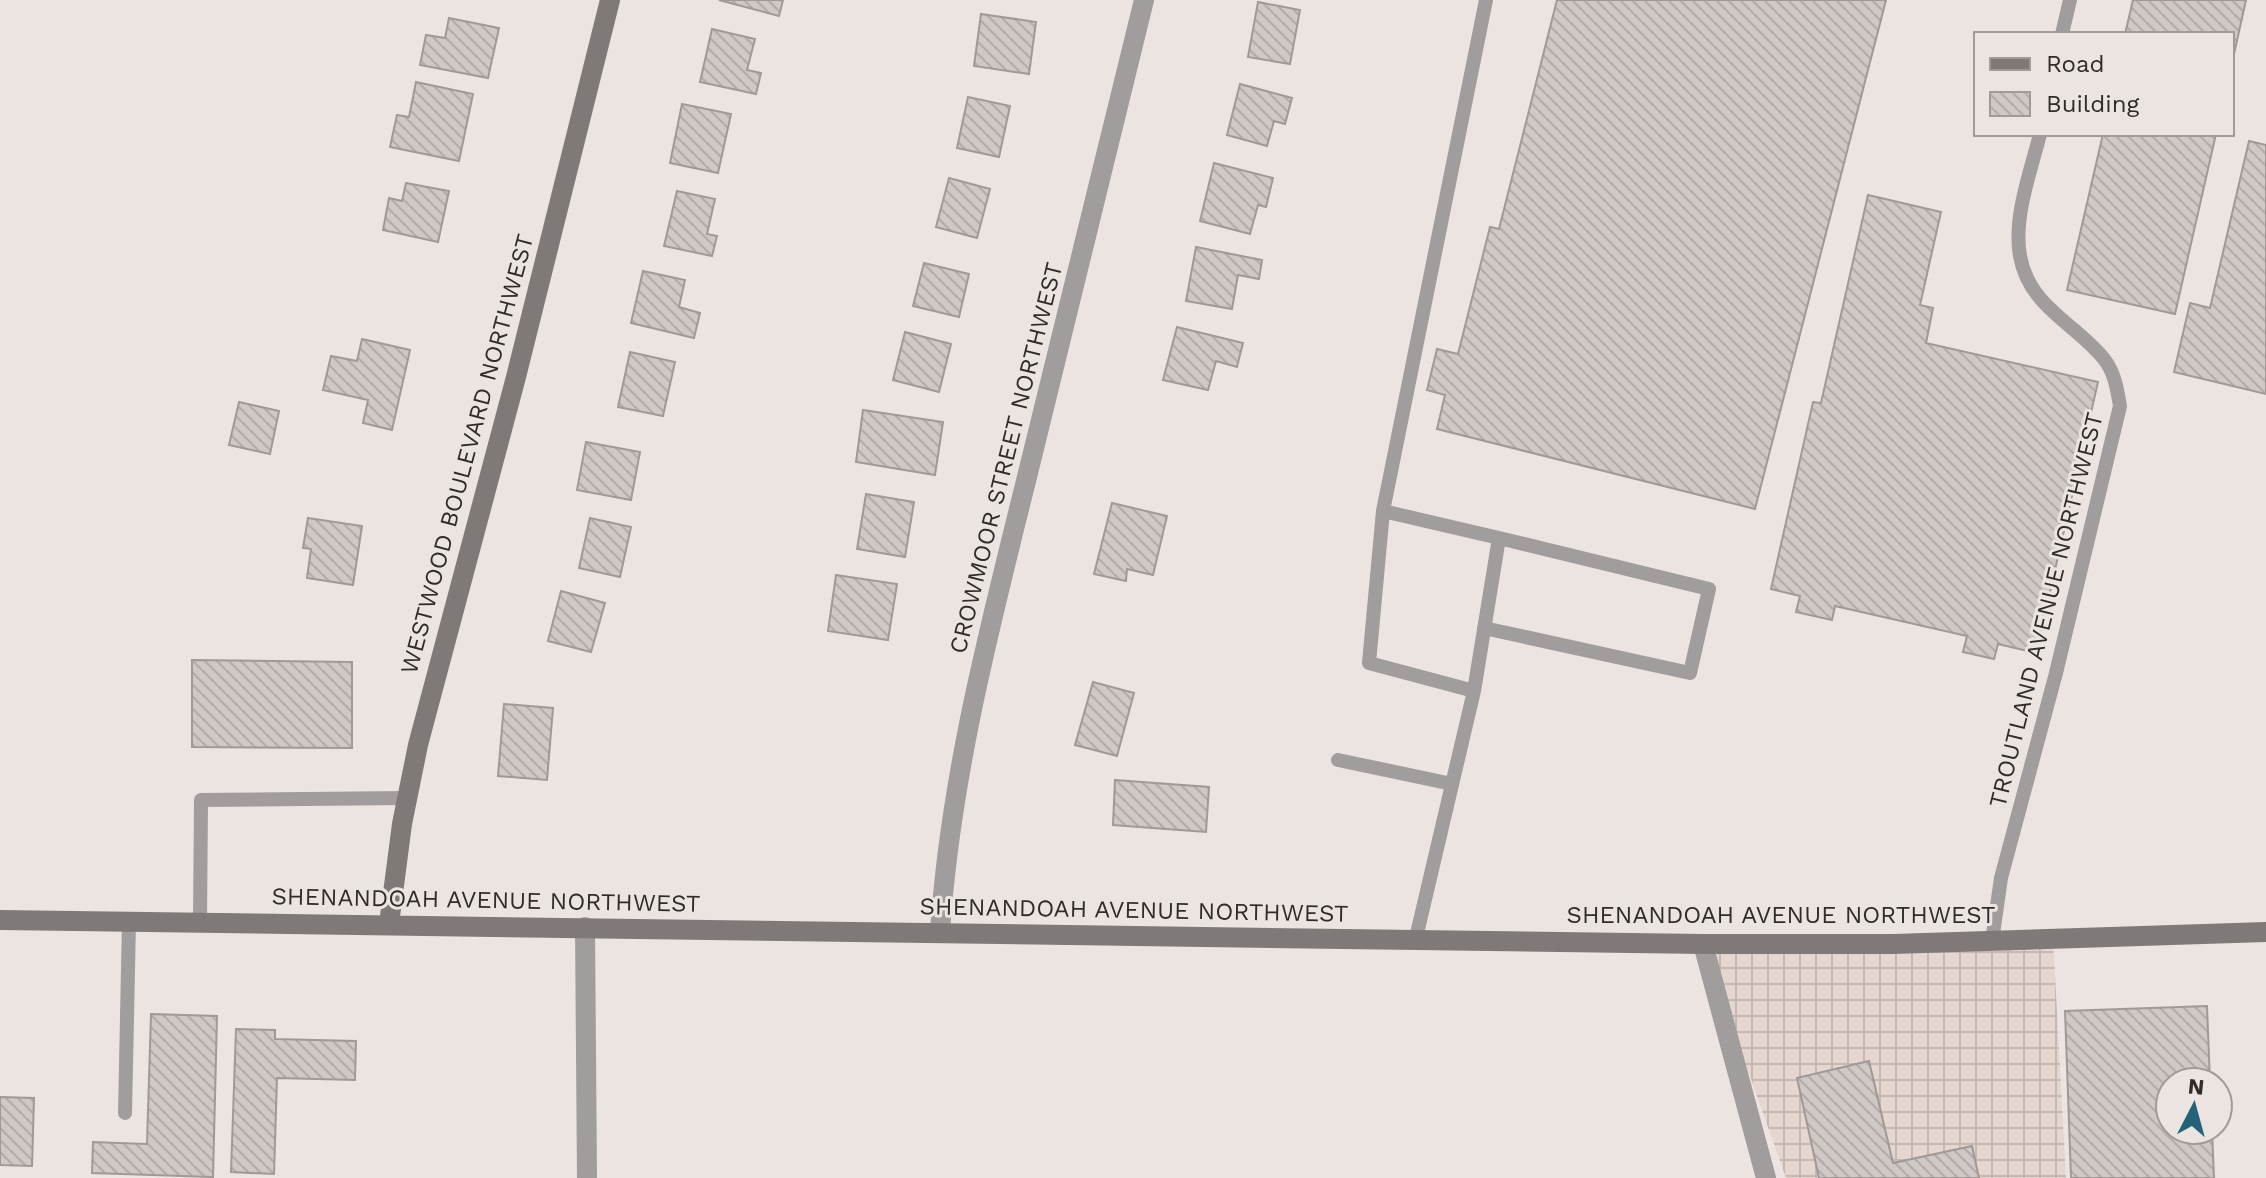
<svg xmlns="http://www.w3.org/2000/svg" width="2266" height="1178" font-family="'Work Sans',sans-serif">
<defs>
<pattern id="industrial-grid" width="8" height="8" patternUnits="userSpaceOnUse" patternTransform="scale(2)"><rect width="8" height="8" fill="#e5d6d0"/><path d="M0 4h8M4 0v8" fill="none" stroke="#c5b8b3"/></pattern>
<pattern id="building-back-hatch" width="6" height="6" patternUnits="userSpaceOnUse" patternTransform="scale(2)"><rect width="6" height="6" fill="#cfc8c5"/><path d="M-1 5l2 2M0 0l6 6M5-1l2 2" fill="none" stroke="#b2aca9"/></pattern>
</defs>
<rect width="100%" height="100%" fill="#ece4e1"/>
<path fill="url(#industrial-grid)" d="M2053,938L2066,1178H1786L1703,944Z"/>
<path fill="url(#building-back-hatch)" stroke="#a09996" stroke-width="2" d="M719,0H783L779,16Z
M1557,0H1886L1755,509L1437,429L1445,395L1427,390L1437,349L1458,354L1490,227L1499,229Z
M2133,0H2246L2232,63V34H2125Z
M1258,2L1300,10L1290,64L1248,57Z
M981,14L1036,22L1029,74L974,66Z
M449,18L499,28L488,78L420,65L426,35L445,38Z
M712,29L755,39L747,70L761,73L756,94L700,82Z
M416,82L473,94L459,161L390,147L397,115L409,117Z
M1240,84L1292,98L1285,124L1274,121L1267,146L1227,135Z
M968,97L1010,106L999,157L957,148Z
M682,104L731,114L718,173L670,163Z
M2103,134H2216L2175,314L2067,290Z
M2249,141L2266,145V394L2174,372L2190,303L2210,308Z
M1214,163L1273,178L1266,207L1258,205L1250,234L1200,221Z
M949,178L990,189L977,238L936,227Z
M406,183L449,191L438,242L383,230L389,198L402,201Z
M677,191L715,199L707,234L717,236L712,256L664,246Z
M1868,195L1941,212L1920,305L1933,308L1926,343L2098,382L2036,653L1998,644L1994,659L1963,652L1967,636L1835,606L1832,620L1796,612L1800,596L1771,589L1813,402L1821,403Z
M1196,247L1262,260L1259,279L1238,275L1232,309L1186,301Z
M924,263L969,274L959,317L913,306Z
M643,271L685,280L679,307L700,313L694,338L631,323Z
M1177,327L1243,343L1237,367L1216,361L1208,390L1163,380Z
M905,332L951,344L939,392L893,380Z
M362,339L410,350L392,430L363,423L368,400L323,390L331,356L357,361Z
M630,352L675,362L663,416L618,407Z
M239,402L279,411L270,454L229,445Z
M863,410L943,422L935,475L856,462Z
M586,442L640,452L631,500L577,490Z
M866,494L914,502L905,557L857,549Z
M1112,503L1167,516L1153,575L1127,569L1126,581L1094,574Z
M308,518L362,526L353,585L307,578L311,549L303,548Z
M590,518L631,527L620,577L579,568Z
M836,575L897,584L888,640L828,631Z
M561,591L605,603L591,652L548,641Z
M192,660L352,662V748L192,747Z
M1093,682L1134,693L1117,756L1075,745Z
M504,704L553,708L547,780L498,776Z
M1115,780L1209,787L1206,832L1113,825Z
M2207,1006L2210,1082H2170V1130H2212L2214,1178H2071L2065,1011Z
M151,1014L217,1016L213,1177L92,1173L93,1142L147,1144Z
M236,1029L275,1030V1039L356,1041L355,1080L277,1078L274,1174L231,1172Z
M1869,1061L1893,1163L1972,1146L1979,1178H1819L1797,1078Z
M0,1097L34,1098L32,1166L0,1165Z"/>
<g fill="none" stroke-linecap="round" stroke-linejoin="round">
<path stroke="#a09d9c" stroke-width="14" d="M2062,34L2070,0
M1383,511L1369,663L1474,691
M1484,628L1690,673L1709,589L1499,538
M1338,760L1452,784
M200,922L201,800L407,798
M1992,941L2001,878L2056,673L2120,406C2117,389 2115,373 2104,359C2075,323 2029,307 2020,256C2013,217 2031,171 2040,134
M1415,942L1474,691L1499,538L1383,511L1486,0
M125,1113L129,921"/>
<path stroke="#a09d9c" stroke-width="20" d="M585,927L587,1178
M940,932C950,779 989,630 1026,481C1065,321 1105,160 1144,0
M1703,944L1766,1178"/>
<path stroke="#7f7a78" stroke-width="20" d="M0,920L1703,944H1893L2266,932
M389,924L402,824L418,745L516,377L610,0"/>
</g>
<g text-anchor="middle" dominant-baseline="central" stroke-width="6" stroke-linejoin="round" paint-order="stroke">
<g font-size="24" fill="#2f2d2b" stroke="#ece4e1">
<text transform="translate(467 454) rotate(-75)">WESTWOOD BOULEVARD NORTHWEST</text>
<text transform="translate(1006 458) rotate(-76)">CROWMOOR STREET NORTHWEST</text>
<text transform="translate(2046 610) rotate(-76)">TROUTLAND AVENUE NORTHWEST</text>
<text transform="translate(486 900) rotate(1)">SHENANDOAH AVENUE NORTHWEST</text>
<text transform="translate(1134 910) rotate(1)">SHENANDOAH AVENUE NORTHWEST</text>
<text x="1781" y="915">SHENANDOAH AVENUE NORTHWEST</text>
</g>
</g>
<rect x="1974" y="32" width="260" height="104" fill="#ece4e1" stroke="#a09b98" stroke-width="2"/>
<rect x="1990" y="58" width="40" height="12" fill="#7f7a78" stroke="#a09b98" stroke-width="2"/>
<text x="2046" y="72" font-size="24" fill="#2f2d2b">Road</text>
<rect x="1990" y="92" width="40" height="24" fill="url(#building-back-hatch)" stroke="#a09b98" stroke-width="2"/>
<text x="2046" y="112" font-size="24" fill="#2f2d2b">Building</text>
<g transform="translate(2194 1106) rotate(6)"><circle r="38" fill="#ece4e1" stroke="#a09b98" stroke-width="2"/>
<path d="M0-6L14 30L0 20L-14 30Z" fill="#236378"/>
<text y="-12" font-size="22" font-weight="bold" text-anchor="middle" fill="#2f2d2b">N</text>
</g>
</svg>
